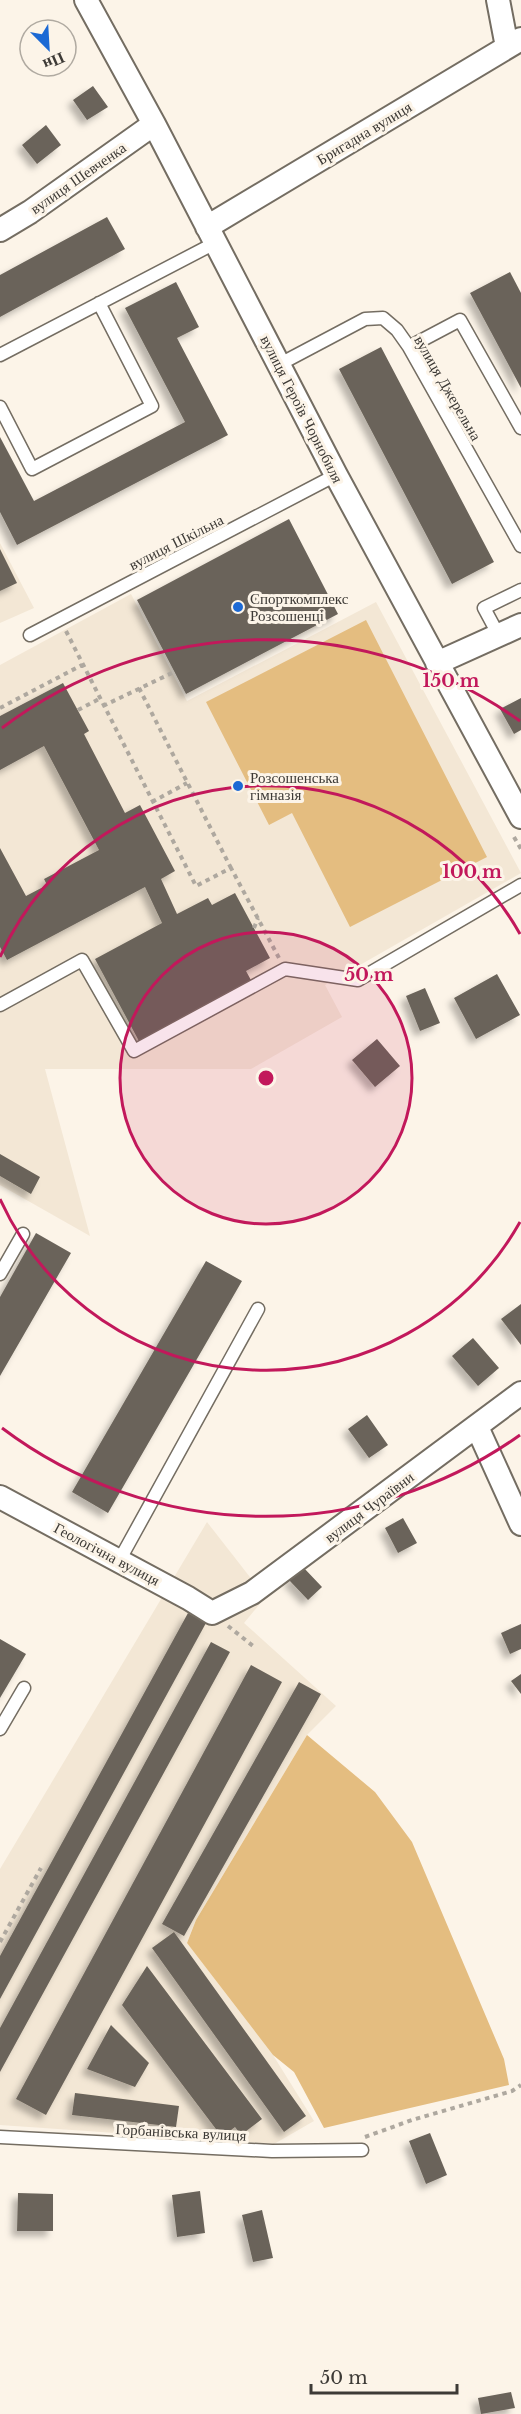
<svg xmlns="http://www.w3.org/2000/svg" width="521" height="2414" font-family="'Libre Baskerville',serif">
<defs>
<filter id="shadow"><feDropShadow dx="-5.5" dy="5.5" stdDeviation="3" flood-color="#0004"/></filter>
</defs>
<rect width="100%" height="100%" fill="#fcf4e8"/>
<path fill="#f3e7d5" d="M0,543L34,608L0,623Z
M131,594L187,701L376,602L521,873L325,985L342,1017L251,1069H45L90,1236L0,1185V665Z
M207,1522L253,1581L263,1600L244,1623L336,1706L307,1735L196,1920L187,1943L273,2055L314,2121L274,2144L0,2125V1869Z"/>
<path fill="#e4bd80" d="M366,620L487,857L350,927L292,813L269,825L206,702Z
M307,1735L375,1792L412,1842L504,2059L509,2085L324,2128L294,2072L273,2055L187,1943L196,1920Z"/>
<path fill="#6b645a" filter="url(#shadow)" d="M93,86L108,107L87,120L73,100Z
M46,125L61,145L37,164L22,145Z
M107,217L125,249L0,317V275Z
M510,272L521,293V388L470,293Z
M176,282L199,327L177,338L228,435L17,545L0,512V437L34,501L185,422L125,308Z
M381,347L494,562L452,584L339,369Z
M289,519L338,614L186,694L137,600Z
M0,549L17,583L0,591Z
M63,683L89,731L84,734L125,813L140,805L175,871L161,879L177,914L208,898L212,905L235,893L270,958L246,971L252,982L140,1043L95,959L162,923L145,887L7,960L0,947V848L26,896L47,885L44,879L99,850L44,746L0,770V716Z
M521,698V730L514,734L500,709Z
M497,974L520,1015L476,1039L454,998Z
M425,988L440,1023L420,1031L406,996Z
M377,1039L400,1066L375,1087L352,1060Z
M0,1154L40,1177L31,1194L0,1176Z
M36,1233L71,1253L0,1376V1297Z
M206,1261L242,1281L108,1513L72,1492Z
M521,1304V1345L501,1319Z
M473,1338L499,1368L478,1386L452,1356Z
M367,1415L388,1445L369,1458L348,1429Z
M403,1518L417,1543L398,1553L385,1528Z
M303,1567L322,1587L308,1600L289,1580Z
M188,1613L206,1623L0,1999V1956Z
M521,1624V1649L510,1654L501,1633Z
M0,1639L26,1654L0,1698Z
M211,1642L230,1652L0,2072V2028Z
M251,1665L282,1682L46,2115L16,2099Z
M521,1674V1694L511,1681Z
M299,1682L321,1694L184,1936L162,1924Z
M174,1932L306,2116L284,2132L152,1948Z
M147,1966L262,2119L241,2135L235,2127L222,2137L122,2005Z
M111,2025L149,2063L135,2087L87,2069Z
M75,2093L179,2106L176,2127L72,2115Z
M430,2133L447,2175L426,2184L409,2141Z
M200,2191L205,2233L177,2237L172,2195Z
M18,2193L53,2194V2231H17Z
M262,2210L273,2258L253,2262L242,2215Z
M511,2392L515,2408L481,2414L478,2398Z"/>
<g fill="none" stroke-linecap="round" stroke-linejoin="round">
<g stroke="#746d62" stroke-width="15">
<path id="service" d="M409,347L460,320L521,428
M0,355L215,243
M280,364L365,319L383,318L397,330L409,347L521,546
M0,407L32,469L152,406L99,303
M498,634L484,608L521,590
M30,635L336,475
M0,1005L82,960L134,1051L285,969L358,980L521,885
M0,1274L23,1234
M119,1561L258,1309
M0,1729L24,1688
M0,2137L272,2151L362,2150"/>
</g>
<g stroke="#746d62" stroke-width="26">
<path id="minor" d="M86,0L154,124L336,475L521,817
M498,0L507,47
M207,227L521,39
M0,230L30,212L154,124
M437,663L521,625
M477,1427L521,1524
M0,1497L188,1598L212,1613L252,1593L521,1393"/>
</g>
<path stroke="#aea89f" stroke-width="4" stroke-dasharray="4.5 4.5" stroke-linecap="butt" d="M66,631L196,886L231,868L279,958
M139,688L231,868
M103,706L174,672
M0,708L82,665
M78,710L99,699
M152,802L187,783
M514,837L521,849
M254,928L258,918
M228,1626L253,1646
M0,1942L41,1868
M365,2137L412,2120L512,2091L521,2085"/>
<use href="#service" stroke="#fff" stroke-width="12"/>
<use href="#minor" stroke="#fff" stroke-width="22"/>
</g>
<circle cx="266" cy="1078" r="146" fill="#c2185b" fill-opacity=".12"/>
<g fill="none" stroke="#c2185b" stroke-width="3">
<circle cx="266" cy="1078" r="146"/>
<path d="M520 1222A292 292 0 0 1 0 1199M0 957A292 292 0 0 1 520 934"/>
<path d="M520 1435A438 438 0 0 1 2 1428M2 728A438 438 0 0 1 520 721"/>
</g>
<g fill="#1c69d4" stroke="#fcf4e8" stroke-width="2">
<circle cx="238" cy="607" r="6"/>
<circle cx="238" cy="786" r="6"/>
</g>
<g text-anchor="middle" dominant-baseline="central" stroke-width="6" stroke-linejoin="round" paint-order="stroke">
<g font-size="15" fill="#3d3a36" stroke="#fcf4e8">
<text transform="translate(364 133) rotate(-31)">Бригадна вулиця</text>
<text transform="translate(78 178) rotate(-35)">вулиця Шевченка</text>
<text transform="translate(448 388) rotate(60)">вулиця Джерельна</text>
<text transform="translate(302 409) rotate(63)">вулиця Героїв Чорнобиля</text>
<text transform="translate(176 542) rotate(-27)">вулиця Шкільна</text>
<text transform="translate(369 1507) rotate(-37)">вулиця Чураївни</text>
<text transform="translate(107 1554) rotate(28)">Геологічна вулиця</text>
<text transform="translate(181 2132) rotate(3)">Горбанівська вулиця</text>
</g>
<g font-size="15" fill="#3d3a36" stroke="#fcf4e8" text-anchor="start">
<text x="250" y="598">Спорткомплекс<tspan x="250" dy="17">Розсошенці</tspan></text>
<text x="250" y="777">Розсошенська<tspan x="250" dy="17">гімназія</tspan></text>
</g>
</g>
<circle cx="266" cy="1078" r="9" fill="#c2185b" stroke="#fcf4e8" stroke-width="3"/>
<g font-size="18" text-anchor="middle" font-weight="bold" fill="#c2185b" stroke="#fcf4e8" stroke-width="6" stroke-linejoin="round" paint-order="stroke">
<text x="451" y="687">150 m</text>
<text x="472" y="878">100 m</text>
<text x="369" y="981">50 m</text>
</g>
<g transform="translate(48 48) rotate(156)"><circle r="28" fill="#fcf4e8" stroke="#b0aaa1" stroke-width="1.5"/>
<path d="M0-4.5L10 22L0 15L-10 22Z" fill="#1c69d4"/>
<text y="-9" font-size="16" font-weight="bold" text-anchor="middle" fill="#3d3a36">Пн</text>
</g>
<path d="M311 2384v9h146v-9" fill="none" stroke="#3d3a36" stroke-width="3"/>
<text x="320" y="2384" font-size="18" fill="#3d3a36" stroke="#fcf4e8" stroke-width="4.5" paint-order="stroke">50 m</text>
</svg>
